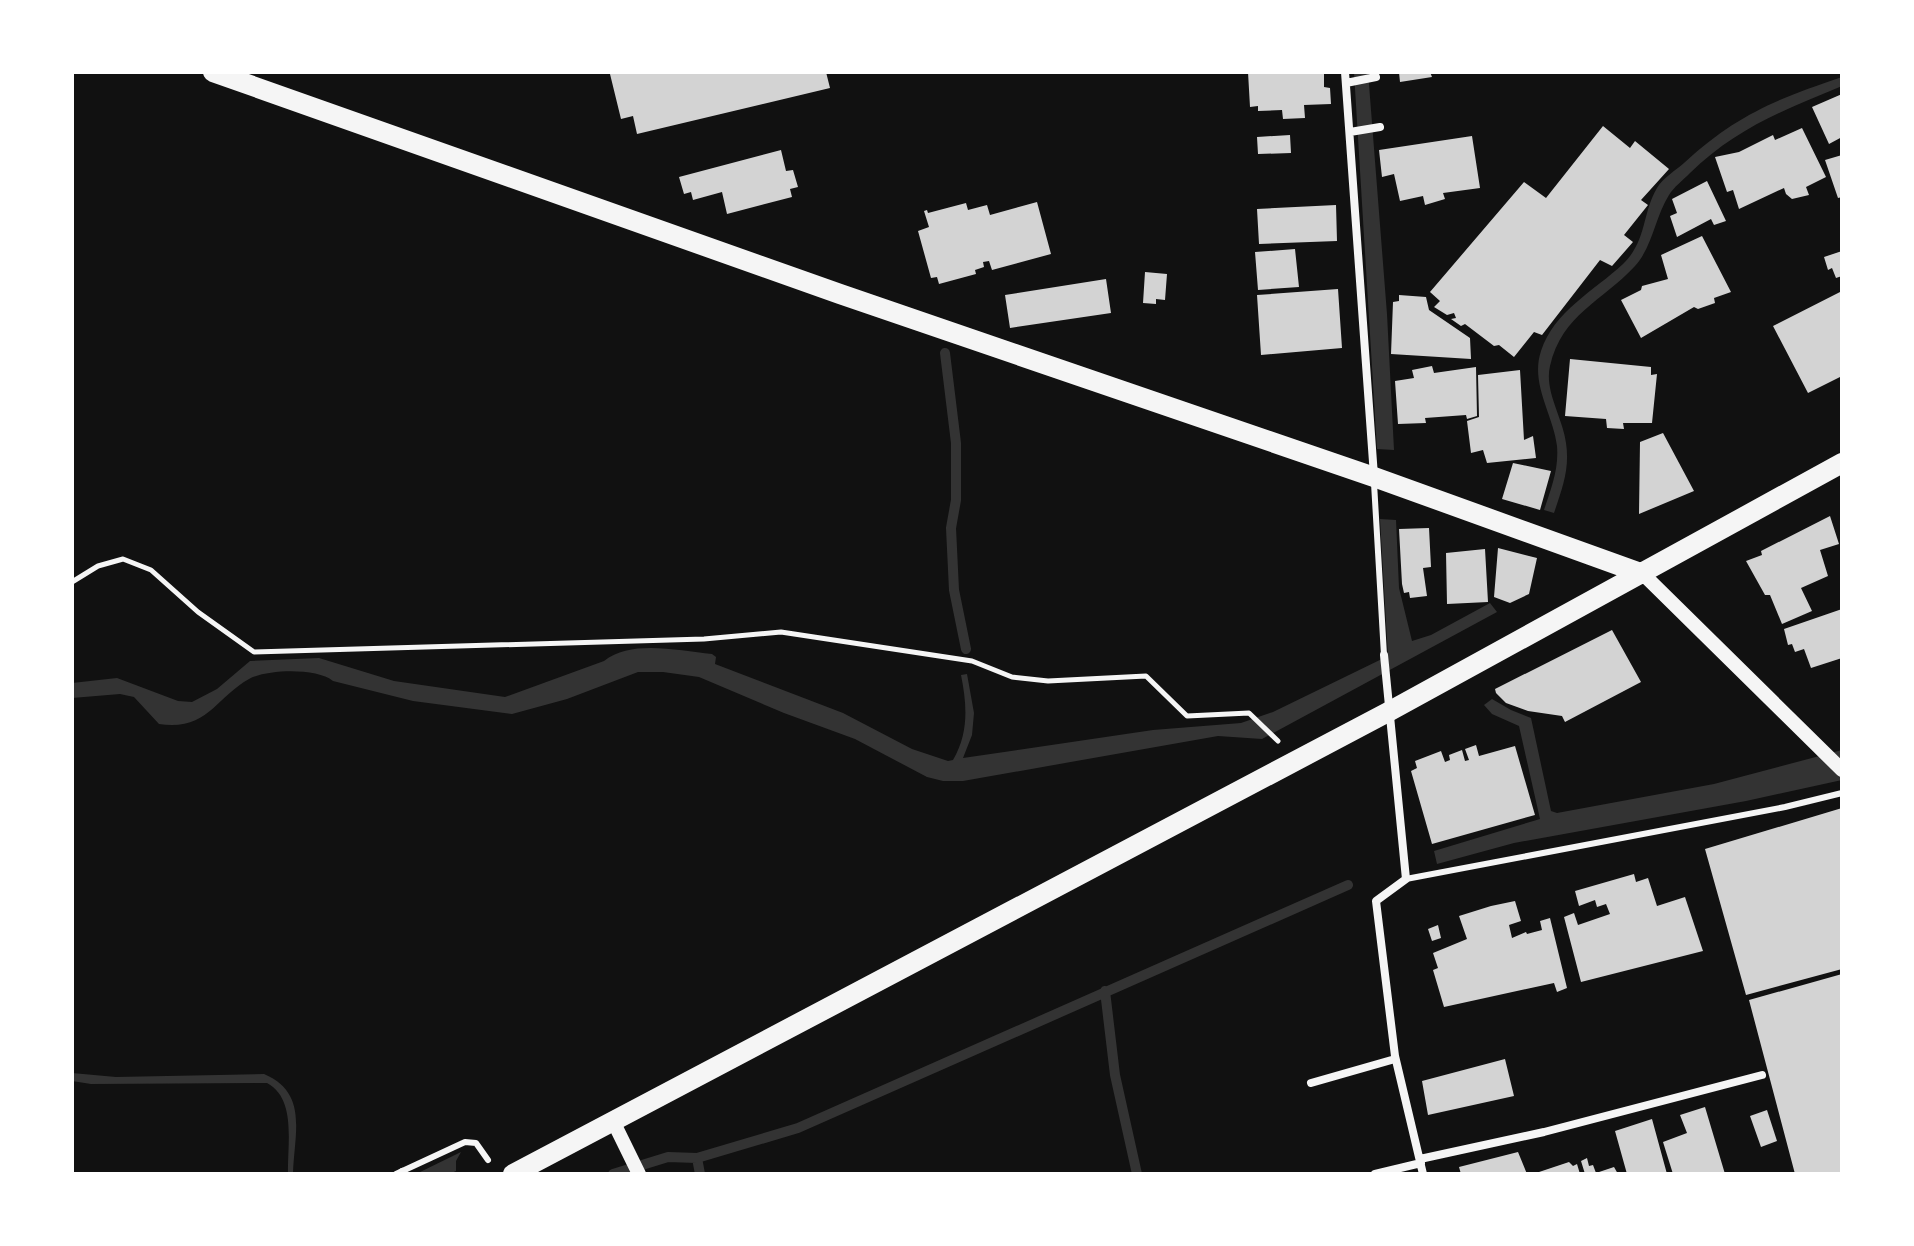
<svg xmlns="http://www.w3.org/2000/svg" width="1914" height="1246" font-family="'Asap Condensed',sans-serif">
<rect width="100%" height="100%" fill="#111"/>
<path fill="#333" d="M1354,72H1368L1387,314L1394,450L1377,449Z
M1842,77V86C1784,110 1736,128 1690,173C1683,180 1674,187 1669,195C1655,217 1653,246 1635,266C1603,301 1562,314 1550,366C1544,391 1563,418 1566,443C1570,469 1562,489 1554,513L1544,510C1551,489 1559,469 1557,446C1553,414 1530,384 1541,351C1554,311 1594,291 1623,264C1647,241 1642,213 1657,188C1663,178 1676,170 1684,163C1736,115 1777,99 1842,77Z
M1380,519L1396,520L1399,588L1412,641L1431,635L1490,603L1497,612L1262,739L1218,736L963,781H943L927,777L855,739L784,713L699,677L663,672H638L567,699L512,714L413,701L333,681C317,668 268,669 249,679C215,698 208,731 159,724L134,697L120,694L72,698V683L117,678L178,701L192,702L217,689L250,661L319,658L394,681L505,697L604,661C632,639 678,651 712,654L716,657L715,664L843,713L912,749L948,761L953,760C969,733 967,705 961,675L967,674L974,713L972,735L963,758L1153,730L1241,723L1273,712L1388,656Z
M1492,699L1511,710L1531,718L1551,811L1557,813L1714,784L1842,750V780L1746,801L1514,843L1437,864L1434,851L1540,819L1519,726L1492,714L1484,705Z
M72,1073L116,1077L264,1074C309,1093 294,1134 293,1174H288C287,1145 297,1099 267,1083L91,1084L72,1081Z
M461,1152L456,1161V1171L449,1174H416Z"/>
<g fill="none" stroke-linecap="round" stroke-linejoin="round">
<path stroke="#333" stroke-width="10" d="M945,353L956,443V500L951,528L954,590L966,649
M1105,991L1115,1075L1137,1174
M697,1158L700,1174
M613,1174L668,1157L697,1158L798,1128L1348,885"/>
</g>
<path fill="#d3d3d3" d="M617,72H826L830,88L637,134L633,116L621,119L610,74Z
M1248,72H1324V87L1330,88L1331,104L1304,105L1305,118L1283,119L1282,110L1258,111V106L1250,107Z
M1399,72H1430L1432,77L1400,82Z
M1842,94V137L1829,144L1812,107Z
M1603,126L1630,148L1635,141L1669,169L1641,200L1648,205L1624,235L1633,242L1612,266L1600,260L1542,335L1534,332L1514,357L1499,345L1494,346L1465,324L1461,326L1451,319L1456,318L1454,313L1447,315L1434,307L1440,301L1430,292L1524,182L1546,198Z
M1802,128L1826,177L1806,187L1809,195L1792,199L1786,194L1784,188L1739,209L1733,190L1727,192L1715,157L1739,152L1773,135L1775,140Z
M1290,135L1291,153L1258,154L1257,137Z
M1472,136L1480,188L1443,193L1445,199L1425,205L1423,196L1400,201L1394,174L1382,177L1379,150Z
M781,150L786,171L793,170L798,187L790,189L792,197L727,214L722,192L693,200L691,192L684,194L679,177Z
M1842,155V197L1838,198L1825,160Z
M1707,181L1726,221L1714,225L1711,219L1677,237L1670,216L1677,213L1672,199Z
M1037,202L1051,254L992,270L989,261L983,262L984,267L975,270L976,274L939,284L937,277L931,278L918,231L929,227L924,211L927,210L928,213L966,203L968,210L987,205L990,215Z
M1336,205L1337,241L1259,244L1257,209Z
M1702,236L1731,292L1714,298L1715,303L1698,309L1694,307L1641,338L1621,300L1641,290L1642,286L1668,279L1661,255Z
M1295,249L1299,287L1258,290L1255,252Z
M1842,251V276L1836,278L1832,268L1828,270L1824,257Z
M1145,272L1167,274L1165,300L1156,299V304L1143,303Z
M1106,279L1111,313L1010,328L1005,295Z
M1338,289L1342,348L1261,355L1257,295Z
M1842,291V376L1808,393L1773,326Z
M1399,295L1426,297L1429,310L1470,338L1471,359L1391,354L1393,302L1399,301Z
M1570,359L1651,367V375L1657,374L1652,423H1623L1624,429L1607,428L1606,419L1565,416Z
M1432,366L1434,373L1476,367L1477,416L1467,419L1466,415L1425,418L1426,423L1398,424L1395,381L1414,378L1412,370Z
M1520,370L1524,440L1533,436L1536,458L1487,463L1483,450L1471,453L1467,421L1479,417L1478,375Z
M1663,433L1694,491L1639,514L1640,442Z
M1513,463L1551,471L1540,510L1502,499Z
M1830,516L1839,544L1820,550L1828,576L1801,588L1812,611L1782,624L1770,595H1765L1746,561L1762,555L1761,551Z
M1429,528L1431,567L1423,568L1427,596L1410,598L1409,592L1404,593L1402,584L1399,529Z
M1498,548L1537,558L1529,594L1510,603L1494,597Z
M1485,549L1488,602L1447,604L1446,553Z
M1842,609V658L1811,668L1804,649L1795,652L1792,644L1788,645L1784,629Z
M1612,630L1641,682L1565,722L1562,716L1528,711L1506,703L1496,693L1495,689Z
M1476,745L1479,756L1515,746L1535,815L1432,844L1411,771L1417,768L1415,761L1441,751L1445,762L1450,760L1449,755L1462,750L1465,761L1469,760L1465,749Z
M1842,808V969L1746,995L1705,849Z
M1634,874L1636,882L1648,878L1657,906L1685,897L1703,951L1581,982L1564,917L1574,913L1578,925L1610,914L1606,904L1597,907L1595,900L1579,906L1575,891Z
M1515,901L1521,921L1509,925L1512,938L1526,932L1527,934L1542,930L1540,921L1550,918L1567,988L1557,992L1554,983L1444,1007L1433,970L1438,968L1433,953L1467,939L1459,916L1491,906Z
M1438,925L1441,938L1432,941L1428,929Z
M1842,974V1174H1795L1749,1000Z
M1505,1059L1514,1096L1428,1115L1422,1081Z
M1705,1107L1725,1174H1673L1663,1142L1687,1133L1680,1115Z
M1767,1110L1777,1141L1761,1147L1750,1116Z
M1652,1119L1667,1174H1627L1615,1131Z
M1518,1152L1527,1174H1461L1459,1167Z
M1587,1158L1589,1166L1593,1165L1596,1173L1614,1167L1618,1174H1585L1581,1161Z
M1569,1162L1573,1166L1577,1164L1580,1174H1533Z"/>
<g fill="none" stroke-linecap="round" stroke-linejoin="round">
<path stroke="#f5f5f5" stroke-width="5" d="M72,582L98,566L123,559L151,570L198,612L254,652L704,639L781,632L972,661L1012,677L1048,681L1146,676L1187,716L1249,713L1278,741"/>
<path stroke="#f5f5f5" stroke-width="6" d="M1374,483L1384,655
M1406,879L1785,807L1842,793
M396,1174L465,1142L476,1143L488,1160"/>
<path stroke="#f5f5f5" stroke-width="8" d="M1345,72L1374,476
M1346,83L1376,77
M1350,132L1380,127
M1384,655L1406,879L1376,901L1395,1056L1423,1174
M1311,1083L1395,1059
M1420,1159L1544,1132L1762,1075
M402,1172L403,1174
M1375,1174L1421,1163"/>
<path stroke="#f5f5f5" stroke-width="14" d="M1643,574L1842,770
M613,1121L639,1174"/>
<path stroke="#f5f5f5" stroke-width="20" d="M213,72L840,294L1374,477L1643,574
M513,1174L1390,711L1842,463"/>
</g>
<rect width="1914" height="1246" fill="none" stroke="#ffffff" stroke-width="148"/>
</svg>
